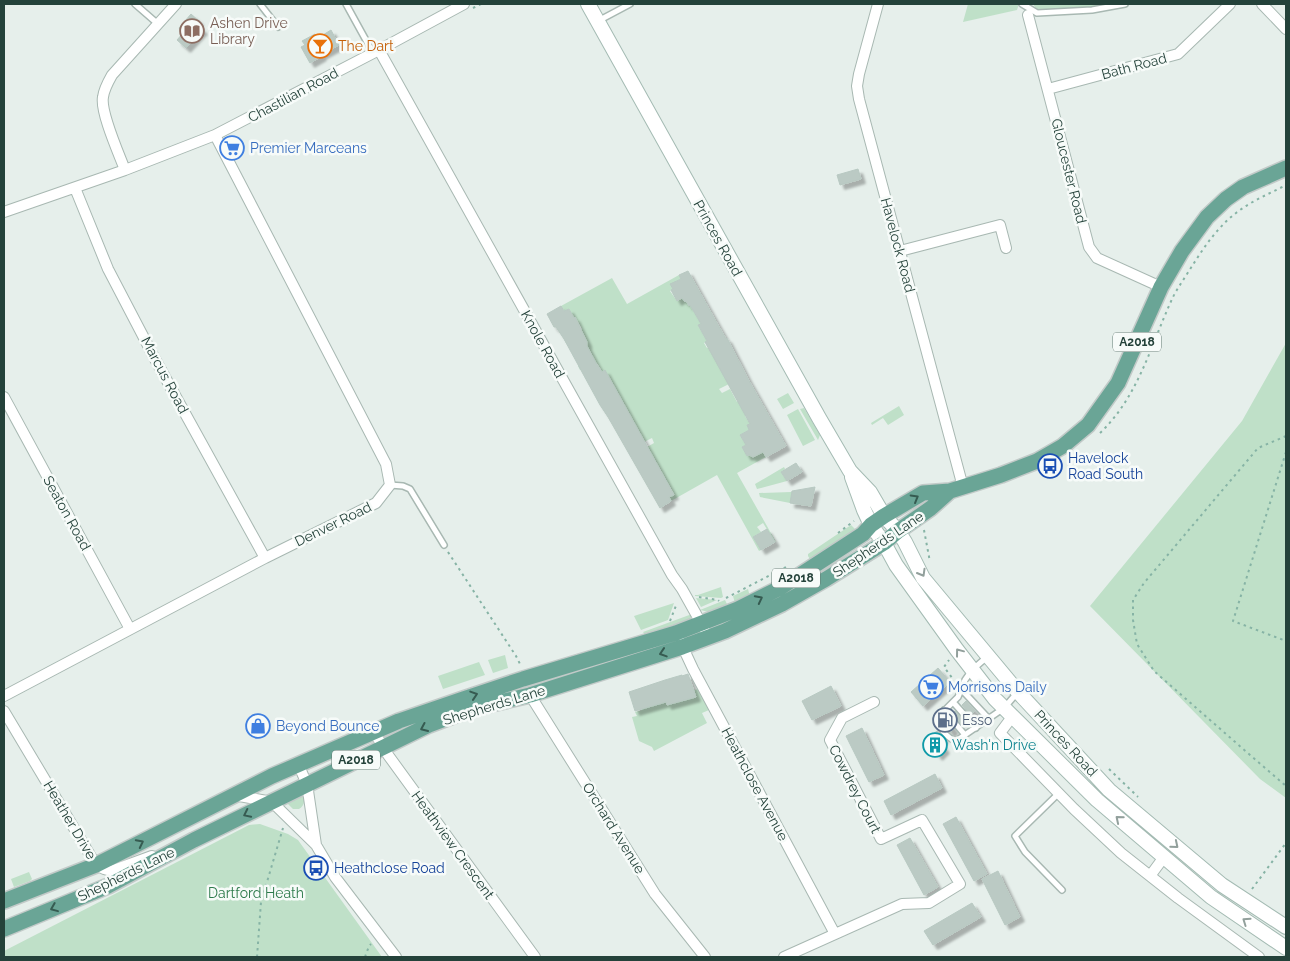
<svg xmlns="http://www.w3.org/2000/svg" width="1290" height="961" font-family="Raleway,sans-serif">
<defs>
<filter id="shadow"><feDropShadow dx="4.5" dy="4.5" stdDeviation="1" flood-color="#0004"/></filter>
</defs>
<rect width="100%" height="100%" fill="#e6efeb"/>
<path fill="#bfe0c8" d="M968,4H1019L1017,10L963,22Z
M1033,4H1114L1092,8L1037,10Z
M679,275L681,279L671,284L673,289L670,291L677,301L683,298L685,302L686,301L689,306L690,305L701,324L698,325L707,341L704,343L707,348L713,346L733,382L719,389L722,393L730,389L737,402L743,399L752,412L745,416L750,424L747,425L749,430L740,435L746,445L742,447L747,456L749,455L753,457L757,455L761,448L766,457L737,473L776,542H775L763,523L757,527L761,532L753,537L761,550L759,551L717,475L671,501L669,497L674,494L647,447L654,443L652,438L644,442L604,371L595,376L601,370L597,363L594,364L593,363L580,370L578,366L587,361V342L584,336L578,337L566,343L564,339L582,329L575,317H573L569,309L564,311L561,306L612,278L627,304Z
M1286,343V798L1260,779L1090,606L1242,421Z
M788,393L794,403L783,409L777,399Z
M899,406L904,415L888,425L883,418L872,425L871,423Z
M804,408L820,435L818,440L800,409Z
M798,409L815,440L803,446L787,415Z
M784,467L785,469L781,472L787,481L757,489L755,484Z
M798,490L797,497L790,503L760,497L759,493L791,492Z
M851,525L856,530L811,561L808,556V554Z
M721,587L723,597L721,598L695,596V595H698Z
M748,589L750,597L735,603L733,596Z
M696,598L717,600L701,607Z
M725,600L728,606L709,612L700,610Z
M674,603L668,620L641,630L634,616Z
M692,614L694,620L646,636L643,632Z
M505,655L508,668L493,673L488,660Z
M479,662L485,675L443,689L438,676Z
M698,689L709,710L702,713L707,723L654,751L652,747L639,741L632,717L637,716L635,712L642,710L641,706L664,694L667,705L681,697L683,701L696,697L694,690Z
M302,795C306,800 304,806 299,809H293L283,799Z
M260,824L288,834L298,840L382,957H4V951L249,825Z
M29,872L32,879L30,881L14,887L11,879Z"/>
<path fill="#bbcac4" stroke="#b8c9c2" filter="url(#shadow)" d="M191,14L199,21L197,24L203,30L186,48L177,40L183,33L179,28Z
M331,30L339,45L321,55L322,56L310,63L301,47L305,45L302,41L315,34L318,38Z
M858,169L861,179L840,185L837,175Z
M688,271L718,325L726,339L727,338L748,379L786,446L766,457L763,452L753,457L749,455L747,456L742,447L746,445L740,435L749,430L747,425L750,424L705,342L707,341L698,325L701,324L690,305L689,306L686,301L685,302L682,298L677,301L671,290L673,289L670,284L681,279L679,275Z
M561,306L564,311L569,309L574,318L575,317L587,342V346L596,363L602,372L605,370L674,495L669,497L671,501L660,508L608,417L600,405L564,339L556,327H554L547,314Z
M796,463L802,472L787,481L781,472Z
M815,487L811,506L790,503L792,491Z
M767,529L775,542L761,550L753,537Z
M938,668L950,682L923,706L911,692Z
M688,674L696,697L667,705L666,702L635,711L629,692L665,680L682,675V676Z
M831,686L841,706L812,720L802,701Z
M966,701L975,711L970,715L962,705Z
M955,711L964,721L961,723L952,713Z
M946,719L954,729L950,733L942,722Z
M862,728L884,775L869,782L846,736Z
M937,731L944,738L940,742L945,749L938,756L925,740Z
M935,774L942,788L891,815L884,801Z
M956,817L987,874L974,881L943,824Z
M910,838L938,887L924,895L897,845Z
M998,871L1020,917L1005,925L982,879Z
M972,903L981,917L933,945L924,931Z"/>
<g fill="none" stroke-linecap="round" stroke-linejoin="round">
<g stroke="#a8b8b2" stroke-width="8">
<path id="lane" d="M135,4L158,24
M260,4L278,27
M346,4L373,53
M1022,4L1037,13L1092,10L1125,4
M598,21L630,4
M390,485L403,486L410,489L444,545
M987,657L972,670L965,680L958,697L937,718C937,726 948,739 956,741L1004,708L1018,692
M961,689L989,719
M953,702L976,728
M944,710L965,735
M1059,793L1015,836L1025,852L1062,890"/>
</g>
<g stroke="#a8b8b2" stroke-width="12">
<path id="street" d="M878,4L859,74L857,86L859,99L963,487
M1262,4L1286,29
M1028,15L1089,247L1097,258L1161,287
M379,50L672,575L682,589L696,614L708,637
M1048,89L1178,54L1230,4
M125,170C119,154 100,112 103,97C104,89 108,82 112,75L176,4
M75,188L108,269L155,359L265,558
M4,212L125,170L215,135L379,50L464,4
M900,251L1000,225L1006,248
M4,397L130,629
M680,641L693,669L835,934
M530,695L655,894L705,957
M4,696L265,558L376,503L390,485L386,464L215,135
M4,711L96,865L104,869L111,871L152,856
M1012,717L1000,733L1074,809L1121,853L1178,898L1259,957
M374,732L388,755L535,957
M298,764L307,784L316,845
M234,795L272,802L316,845L335,877L396,957
M1150,876L1164,857
M784,957L902,904L929,903L960,884L922,820L881,839L830,740L842,718L874,702"/>
</g>
<g stroke="#a4bbb3" stroke-width="16">
<path id="secondary" d="M588,4L819,418L850,471L870,492L884,516L898,531L905,542L923,578L1018,692L1109,790L1222,885L1286,927
M852,477L864,510L871,525L884,543L896,565L957,650L995,699L1097,800L1211,897L1286,948"/>
</g>
<g stroke="#c2cac8" stroke-width="18">
<path id="primary" d="M4,901L96,865L272,776L399,721L463,699L523,679L676,633L738,609L780,588L863,534L871,525L884,516L923,493L950,491L1001,475L1037,461L1063,446L1088,425L1118,383L1161,287L1182,251L1207,217L1226,199L1243,187L1286,168
M4,929L108,886L194,840L429,725L474,708L530,695L682,647L725,631L746,621L782,604L826,579L884,543L898,531L931,508L950,491"/>
</g>
<path stroke="#86b3a5" stroke-width="2" stroke-dasharray="2.5 4" stroke-linecap="butt" d="M473,8L481,4
M1100,433C1139,396 1151,344 1173,297C1177,289 1182,282 1187,274C1201,252 1215,229 1236,213C1251,201 1269,194 1286,185
M1286,436L1258,448L1144,583L1133,600V620L1137,644L1154,671L1242,748L1286,786
M1286,452L1233,621L1286,641
M924,530L930,562
M838,533L854,521
M448,552L516,656L521,666
M699,597L718,600L719,601
M726,598L788,566
M670,621L677,603
M937,694L938,695L951,683L953,679L944,667L949,660
M1109,769L1138,797
M1252,889L1286,843
M257,957L261,902L283,828
M365,957L369,946L371,944"/>
<use href="#lane" stroke="#fff" stroke-width="5"/>
<use href="#street" stroke="#fff" stroke-width="10"/>
<use href="#secondary" stroke="#fff" stroke-width="14"/>
<use href="#primary" stroke="#6aa596" stroke-width="15"/>
</g>
<defs><path id="oneway-chevron" d="M-2-3.5L2.5 0L-2 3.5" fill="none" stroke-width="1.6" stroke-linecap="round" stroke-linejoin="round" transform="scale(1.25)"/></defs>
<g stroke="#365b51">
<use href="#oneway-chevron" transform="translate(915 498) rotate(-30)"/>
<use href="#oneway-chevron" transform="translate(759 599) rotate(-27)"/>
<use href="#oneway-chevron" transform="translate(663 653) rotate(162)"/>
<use href="#oneway-chevron" transform="translate(474 695) rotate(-18)"/>
<use href="#oneway-chevron" transform="translate(424 728) rotate(156)"/>
<use href="#oneway-chevron" transform="translate(247 814) rotate(154)"/>
<use href="#oneway-chevron" transform="translate(140 843) rotate(-27)"/>
<use href="#oneway-chevron" transform="translate(54 908) rotate(158)"/>
</g>
<g stroke="#92a09c">
<use href="#oneway-chevron" transform="translate(922 573) rotate(60)"/>
<use href="#oneway-chevron" transform="translate(959 652) rotate(-127)"/>
<use href="#oneway-chevron" transform="translate(1119 819) rotate(-140)"/>
<use href="#oneway-chevron" transform="translate(1175 845) rotate(40)"/>
<use href="#oneway-chevron" transform="translate(1246 921) rotate(-145)"/>
</g>
<defs>
<g id="library-ring" transform="scale(1.25)"><circle r="9.5" fill="#f7fbf9" stroke="#8d6e63" stroke-width="1.5"/><path d="M-6-4Q-3-5.5-.7-3.5V5Q-3 3-6 4ZM6-4Q3-5.5 .7-3.5V5Q3 3 6 4Z" fill="#8d6e63"/></g>
<g id="bar-ring" transform="scale(1.25)"><circle r="9.5" fill="#f7fbf9" stroke="#e8710a" stroke-width="1.5"/><path d="M-6-5H6L.8 .8V4.5H3.5V6h-7V4.5H-.8V.8Z" fill="#e8710a"/></g>
<g id="supermarket-ring" transform="scale(1.25)"><circle r="9.5" fill="#f7fbf9" stroke="#3f7fe0" stroke-width="1.5"/><path d="M-6-5.5h2.5l.6 2H6L4.5 2H-2.5L-4.4-4H-6ZM-1.5 3.2a1.3 1.3 0 1 0 .1 0ZM3 3.2a1.3 1.3 0 1 0 .1 0Z" fill="#3f7fe0"/></g>
<g id="bus-ring" transform="scale(1.25)"><circle r="9.5" fill="#f7fbf9" stroke="#1a4fb4" stroke-width="1.5"/><path d="M-5-6H5V4H4V6H2V4H-2V6H-4V4H-5ZM-3.5-4V0h7V-4ZM-3.5 1.2v1.5H-2V1.2ZM2 1.2v1.5H3.5V1.2Z" fill="#1a4fb4"/></g>
<g id="fuel-ring" transform="scale(1.25)"><circle r="9.5" fill="#f7fbf9" stroke="#5c6f8a" stroke-width="1.5"/><path d="M-5.5-6h7V0h2V4h1.3V-2.5L3-4.5l.8-.8L6-3V5H2.5V1h-1V6h-7ZM-4.2-4.7v3.2H.2V-4.7Z" fill="#5c6f8a"/></g>
<g id="shop-ring" transform="scale(1.25)"><circle r="9.5" fill="#f7fbf9" stroke="#3f7fe0" stroke-width="1.5"/><path d="M-5-2.5h2.3a2.7 3.5 0 0 1 5.4 0H5L5.5 6h-11ZM-1.5-2.5h3a1.5 2.3 0 0 0-3 0Z" fill="#3f7fe0"/></g>
<g id="building-ring" transform="scale(1.25)"><circle r="9.5" fill="#f7fbf9" stroke="#0f9aa8" stroke-width="1.5"/><path d="M-4-6H4V6H1V3H-1V6H-4ZM-2.5-4.3h1.7v1.8h-1.7ZM.8-4.3h1.7v1.8H.8ZM-2.5-1h1.7V.8h-1.7ZM.8-1h1.7V.8H.8Z" fill="#0f9aa8"/></g>
</defs>
<g fill-rule="evenodd">
<use href="#library-ring" x="192" y="31"/>
<use href="#bar-ring" x="320" y="46"/>
<use href="#supermarket-ring" x="232" y="148"/>
<use href="#bus-ring" x="1050" y="466"/>
<use href="#supermarket-ring" x="931" y="687"/>
<use href="#fuel-ring" x="945" y="720"/>
<use href="#shop-ring" x="258" y="726"/>
<use href="#building-ring" x="935" y="745"/>
<use href="#bus-ring" x="316" y="868"/>
</g>
<g text-anchor="middle" dominant-baseline="central" stroke-width="5" stroke-linejoin="round" paint-order="stroke">
<g fill="#f7fbf9" stroke="#637a73" stroke-width="1">
<rect x="1113" y="332.5" width="48" height="19" rx="4"/>
<rect x="772" y="568.5" width="48" height="19" rx="4"/>
<rect x="332" y="750.5" width="48" height="19" rx="4"/>
</g>
<g font-size="12" font-weight="bold" fill="#24423a">
<text x="1137" y="342">A2018</text>
<text x="796" y="578">A2018</text>
<text x="356" y="760">A2018</text>
</g>
<g font-size="14" fill="#785e54" stroke="#f7fbf9" text-anchor="start">
<text x="210" y="23">Ashen Drive<tspan x="210" dy="16">Library</tspan></text>
</g>
<g font-size="14" fill="#c56008" stroke="#f7fbf9" text-anchor="start">
<text x="338" y="46">The Dart</text>
</g>
<g font-size="14" fill="#24423a" stroke="#f7fbf9">
<text transform="translate(1134 66) rotate(-15)">Bath Road</text>
<text transform="translate(293 95) rotate(-28)">Chastilian Road</text>
<text transform="translate(1069 171) rotate(76)">Gloucester Road</text>
<text transform="translate(718 238) rotate(61)">Princes Road</text>
<text transform="translate(898 245) rotate(75)">Havelock Road</text>
<text transform="translate(543 344) rotate(61)">Knole Road</text>
<text transform="translate(165 375) rotate(62)">Marcus Road</text>
<text transform="translate(67 513) rotate(61)">Seaton Road</text>
<text transform="translate(333 524) rotate(-26)">Denver Road</text>
<text transform="translate(878 544) rotate(-34)">Shepherds Lane</text>
<text transform="translate(494 705) rotate(-17)">Shepherds Lane</text>
<text transform="translate(1066 743) rotate(47)">Princes Road</text>
<text transform="translate(755 784) rotate(62)">Heathclose Avenue</text>
<text transform="translate(855 789) rotate(63)">Cowdrey Court</text>
<text transform="translate(70 820) rotate(59)">Heather Drive</text>
<text transform="translate(614 828) rotate(58)">Orchard Avenue</text>
<text transform="translate(453 845) rotate(54)">Heathview Crescent</text>
<text transform="translate(126 874) rotate(-26)">Shepherds Lane</text>
</g>
<g font-size="14" fill="#366cbe" stroke="#f7fbf9" text-anchor="start">
<text x="250" y="148">Premier Marceans</text>
<text x="948" y="687">Morrisons Daily</text>
<text x="276" y="726">Beyond Bounce</text>
</g>
<g font-size="14" fill="#164399" stroke="#f7fbf9" text-anchor="start">
<text x="1068" y="458">Havelock<tspan x="1068" dy="16">Road South</tspan></text>
<text x="334" y="868">Heathclose Road</text>
</g>
<g font-size="14" fill="#4e5e75" stroke="#f7fbf9" text-anchor="start">
<text x="962" y="720">Esso</text>
</g>
<g font-size="14" fill="#0d838f" stroke="#f7fbf9" text-anchor="start">
<text x="952" y="745">Wash'n Drive</text>
</g>
<g font-size="14" fill="#2d7a4b" stroke="#f7fbf9">
<text x="256" y="893">Dartford Heath</text>
</g>
</g>
<rect width="1290" height="961" fill="none" stroke="#24423a" stroke-width="10"/>
</svg>
